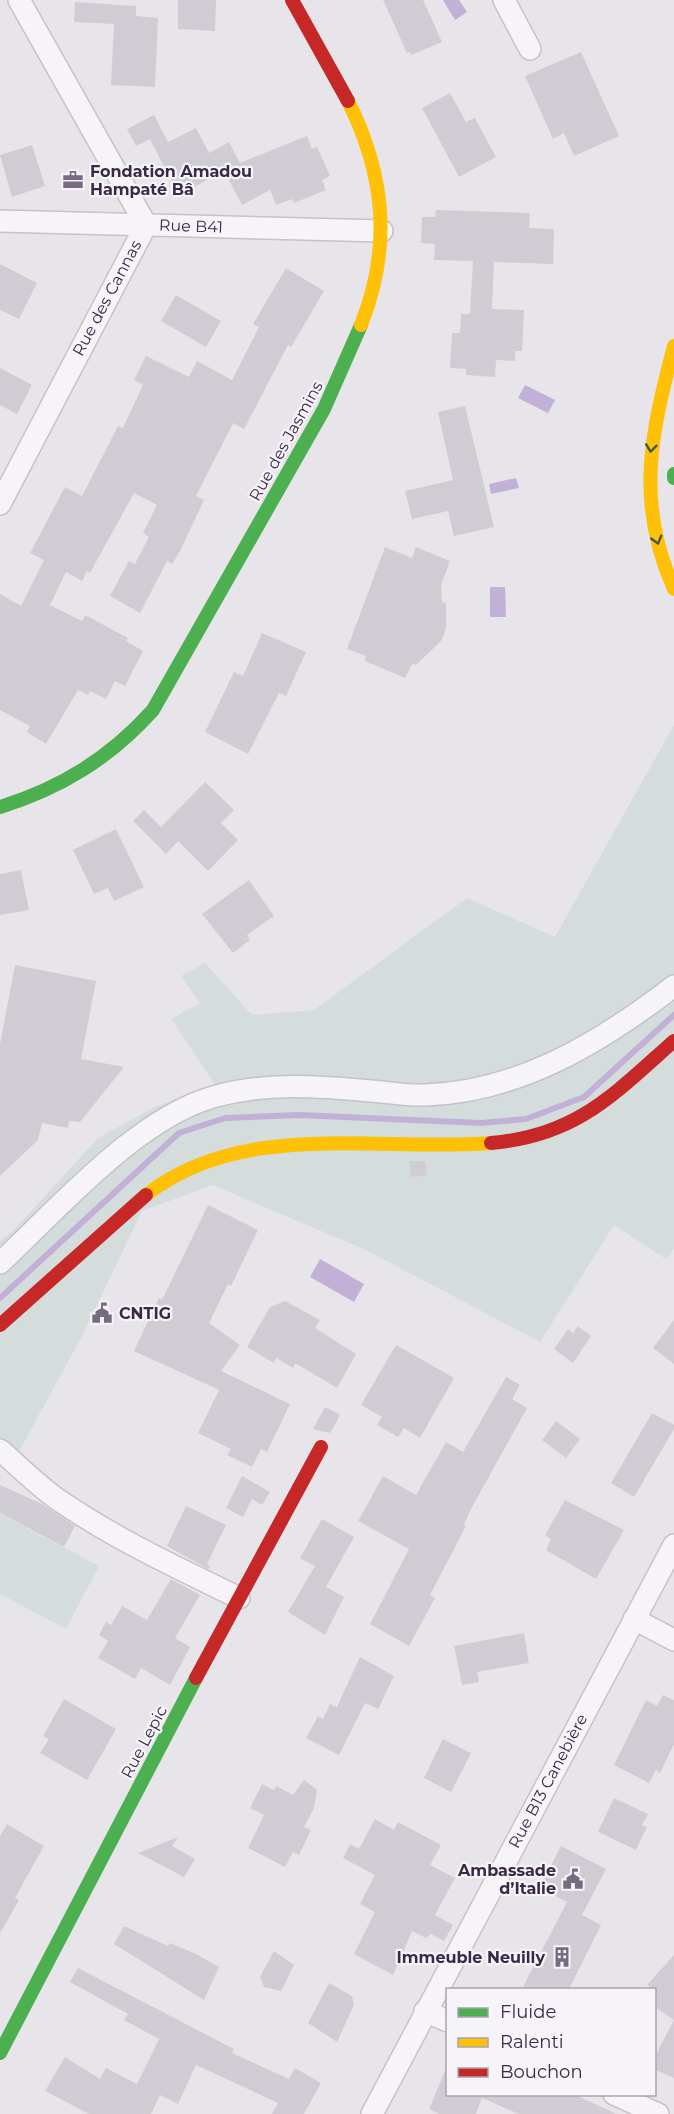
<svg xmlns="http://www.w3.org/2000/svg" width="674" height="2114" font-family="Montserrat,sans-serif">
<rect width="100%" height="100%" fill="#e8e5ea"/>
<path fill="#d4dddc" d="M674,725V1249L666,1259L614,1225L540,1342L366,1250L213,1185L142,1211L81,1338L11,1466L0,1457V1241L13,1231L98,1138L155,1107L216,1086L171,1019L200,1003L181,976L205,963L252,1015L314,1010L467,898L555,937Z
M0,1514L99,1566L66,1629L0,1594Z"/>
<path fill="#c2b1d7" d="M443,0H459L467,12L455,20Z
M525,385L555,400L548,413L518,398Z
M516,478L519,488L491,494L489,484Z
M490,587H505L506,617H490Z
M320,1259L364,1284L354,1302L310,1277Z"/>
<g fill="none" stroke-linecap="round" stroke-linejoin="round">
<path stroke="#c2b1d7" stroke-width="6" d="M0,1298L179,1133L225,1118L299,1115L481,1123L526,1119L584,1097L674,1015"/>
</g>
<path fill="#d0ccd3" d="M178,0H216L215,31L178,29Z
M383,0H423L442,42L411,55L410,52L407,53Z
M75,2L136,6V16L158,18L155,87L111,85L114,24L74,22Z
M581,52L619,136L574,156L564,133L553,139L525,76Z
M450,93L466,122L475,118L496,157L459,177L422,108Z
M154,115L168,142L196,128L209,153L229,142L240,163L307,136L312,149L317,147L330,176L322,180L326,190L294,203L292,199L276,205L270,190L242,205L224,171L179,195L150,139L136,146L127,129Z
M32,145L45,186L12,197L0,155Z
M436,210L530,213L529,228L554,229L553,264L494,262L492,309L524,310L522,351H515V361L496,360L495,377L466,375V369L450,368L452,333H460L461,314H470L473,261L434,260L435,244L421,243L422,217H435Z
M0,264L37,283L19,319L0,310Z
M286,268L324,291L291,347L288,345L244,429L233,423L196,496L204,500L180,551L172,564L167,561L140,613L110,596L129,561L135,564L149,537L143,533L157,505L134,493L90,573L87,571L82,581L66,572L50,605L82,621L85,615L128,638L126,641L143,651L125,686L115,681L106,699L90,691L88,695L78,690L46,744L27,732L30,726L0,710V594L21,606L44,560L30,553L65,487L82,496L118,426L123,428L143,385L134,380L146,356L189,377L197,361L232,380L259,327L253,324Z
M176,295L221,321L206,347L161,321Z
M0,368L32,385L17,414L0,405Z
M465,406L494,527L454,536L448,511L412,519L405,491L453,480L438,412Z
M385,547L412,558L416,547L450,561L441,585L442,602L446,603V628L442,640L416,665L412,664L405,678L365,661L366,656L347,649Z
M262,633L306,652L286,696L279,693L248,754L205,732L234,672L243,676Z
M205,782L234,810L221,823L238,840L208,871L178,841L166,854L133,821L144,810L161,827Z
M116,829L144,887L114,901L108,888L94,894L73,850Z
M21,870L29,910L0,915V874Z
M249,880L274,916L247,935L250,940L233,953L202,914Z
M15,965L96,981L81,1059L124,1067L80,1122L69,1121L68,1128L42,1123L38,1140L0,1176V1044Z
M409,1161H425L427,1175L411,1177Z
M208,1205L258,1230L231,1286L228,1284L209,1323L240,1345L221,1371L290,1404L267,1452L261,1449L252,1467L227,1455L231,1449L198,1433L219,1390L134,1351L159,1298L162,1300Z
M285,1301L320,1320L315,1328L356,1354L337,1388L295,1363L293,1368L276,1358L274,1363L247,1347L270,1307Z
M674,1320V1364L653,1348Z
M578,1326L591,1336L573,1363L554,1349L568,1329L573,1333Z
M396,1345L454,1378L420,1438L404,1428L398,1437L377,1425L382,1417L361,1405Z
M506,1377L520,1385L512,1399L527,1408L472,1507L464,1524L466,1526L430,1595L435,1598L409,1646L370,1624L409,1549L358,1521L383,1476L416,1495L446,1442L463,1452Z
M325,1407L340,1415L330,1433L313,1429Z
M652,1413L674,1425V1429L634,1497L611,1483Z
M556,1421L580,1439L566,1458L542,1440Z
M242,1476L270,1492L262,1505L252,1499L243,1517L226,1508Z
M0,1485L42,1504L75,1526L64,1547L0,1513Z
M565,1500L624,1530L596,1579L546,1550L551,1539L545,1535Z
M186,1506L226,1525L207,1564L210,1566L208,1569L167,1546Z
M322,1519L354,1537L326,1587L344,1597L325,1635L288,1612L315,1566L300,1558Z
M171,1579L200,1595L175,1638L190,1647L170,1685L141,1668L135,1679L98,1658L108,1641L99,1635L106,1622L111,1625L122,1606L147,1620Z
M524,1633L529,1663L477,1672L479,1682L462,1685L454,1646Z
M360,1657L394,1676L378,1709L365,1703L339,1755L306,1738L318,1716L323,1719L330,1704L337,1707Z
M663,1695L674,1700V1744L660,1773L656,1770L649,1783L614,1765L646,1700L657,1706Z
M64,1699L116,1729L87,1780L40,1753L49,1739L43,1736Z
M443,1739L471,1753L451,1792L424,1778Z
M304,1780L317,1790L314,1808L304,1827L311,1830L299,1855L293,1852L285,1867L248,1848L264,1815L250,1808L262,1784L274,1790L276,1786L293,1795Z
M614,1798L648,1814L642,1825L647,1827L636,1850L598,1832Z
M375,1819L394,1830L398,1822L441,1845L430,1865L455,1878L435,1915L453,1925L444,1941L431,1934L426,1938L412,1931L393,1975L354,1954L375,1912L360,1904L375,1875L343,1858L350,1844L359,1849Z
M7,1824L44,1846L15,1898L19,1900L0,1933V1836Z
M178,1837L172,1846L195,1859L184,1877L138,1853Z
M561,1846L606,1869L582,1915L601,1925L569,1989H522L567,1902L539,1888Z
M124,1926L168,1946L170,1943L196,1954L219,1967L204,2000L114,1944Z
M274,1951L294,1965L281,1991L264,1987L260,1977Z
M674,1955V2078L654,2069V2058L674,2020L655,2007V1989L647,1985Z
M78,1968L234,2049L232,2053L289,2079L295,2068L321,2083L304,2114H272L278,2103L196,2065L178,2104L160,2095L151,2114H89L45,2091L65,2057L100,2079L106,2068L137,2084L159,2039L124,2020L128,2014L70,1982Z
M329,1983L352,1996L354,2005L337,2042L308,2023Z
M447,2066V2094H573L617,2114H519L482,2098L476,2114H439L429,2109Z"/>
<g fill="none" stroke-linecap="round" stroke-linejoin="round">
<g stroke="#c5c2c8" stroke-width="24">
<path id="street" d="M504,0L530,49
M0,221L382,231
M0,504L146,225L19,0
M0,1263C58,1209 136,1119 213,1097C264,1082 318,1086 371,1091C388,1092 407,1096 425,1095C520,1092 601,1042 674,986
M0,1450C20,1467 39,1487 60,1501C117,1540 178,1568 239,1598
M634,1619L674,1640
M425,2011L448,2021
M614,2094L658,2114
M372,2114L674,1545"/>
</g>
<use href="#street" stroke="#f6f4f7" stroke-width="21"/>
<path stroke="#4caf50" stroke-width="14" d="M674,474V478
M0,807C61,788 110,758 153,710L324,409L361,325
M0,2053L196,1678"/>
<path stroke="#ffc107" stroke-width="14" d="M348,101C385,175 392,247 361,325
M674,346C651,434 635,502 674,589
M146,1195C243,1119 377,1152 491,1143"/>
<path stroke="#c62828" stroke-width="14" d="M292,0L348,101
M491,1143C576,1136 613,1095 674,1041
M0,1325L146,1195
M196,1678L321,1447"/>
</g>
<defs><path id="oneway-chevron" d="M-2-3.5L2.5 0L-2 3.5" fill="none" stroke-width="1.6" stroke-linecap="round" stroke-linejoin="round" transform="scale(1.5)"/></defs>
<g stroke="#40584a">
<use href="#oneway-chevron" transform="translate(651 448) rotate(97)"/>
<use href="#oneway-chevron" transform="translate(657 540) rotate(74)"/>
</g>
<defs>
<g id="office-bare" transform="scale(1.62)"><path d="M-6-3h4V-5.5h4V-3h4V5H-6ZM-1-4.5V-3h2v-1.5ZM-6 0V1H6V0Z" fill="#766b80" stroke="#f6f3f9" stroke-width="2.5" paint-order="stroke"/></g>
<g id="civic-bare" transform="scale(1.62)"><path d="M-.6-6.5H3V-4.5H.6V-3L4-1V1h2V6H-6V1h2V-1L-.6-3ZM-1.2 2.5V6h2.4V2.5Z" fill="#766b80" stroke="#f6f3f9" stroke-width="2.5" paint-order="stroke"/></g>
<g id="building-bare" transform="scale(1.62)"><path d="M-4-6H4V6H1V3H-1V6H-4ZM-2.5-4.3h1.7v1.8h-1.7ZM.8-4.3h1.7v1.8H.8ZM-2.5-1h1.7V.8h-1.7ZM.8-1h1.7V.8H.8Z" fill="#766b80" stroke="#f6f3f9" stroke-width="2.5" paint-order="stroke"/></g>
</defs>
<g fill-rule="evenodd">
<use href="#office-bare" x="73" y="180"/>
<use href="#civic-bare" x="102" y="1313"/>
<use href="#civic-bare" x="573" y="1879"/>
<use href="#building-bare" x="562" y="1957"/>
</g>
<g text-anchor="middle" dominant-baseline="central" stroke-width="4.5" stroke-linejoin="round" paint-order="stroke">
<g font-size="16" font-weight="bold" fill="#392947" stroke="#f6f3f9" text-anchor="start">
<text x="90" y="171">Fondation Amadou<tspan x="90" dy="18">Hampaté Bâ</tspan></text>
<text x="119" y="1313">CNTIG</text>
<text x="556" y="1870" text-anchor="end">Ambassade<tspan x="556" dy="18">d’Italie</tspan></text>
<text x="545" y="1957" text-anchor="end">Immeuble Neuilly</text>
</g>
<g font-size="16" fill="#392947" stroke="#f6f3f9">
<text transform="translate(191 226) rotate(2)">Rue B41</text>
<text transform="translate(107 298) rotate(-62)">Rue des Cannas</text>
<text transform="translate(286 441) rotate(-61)">Rue des Jasmins</text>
<text transform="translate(144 1742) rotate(-62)">Rue Lepic</text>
<text transform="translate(548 1781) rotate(-62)">Rue B13 Canebière</text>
</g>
</g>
<rect x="446" y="1988" width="210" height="108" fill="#f6f3f9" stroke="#aaa2b2" stroke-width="1.5"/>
<rect x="458" y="2008" width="30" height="9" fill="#4caf50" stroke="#aaa2b2" stroke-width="1.5"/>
<text x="500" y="2018" font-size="18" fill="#392947">Fluide</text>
<rect x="458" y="2038" width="30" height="9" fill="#ffc107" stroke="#aaa2b2" stroke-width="1.5"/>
<text x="500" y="2048" font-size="18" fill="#392947">Ralenti</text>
<rect x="458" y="2068" width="30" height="9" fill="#c62828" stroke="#aaa2b2" stroke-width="1.5"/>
<text x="500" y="2078" font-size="18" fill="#392947">Bouchon</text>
</svg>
